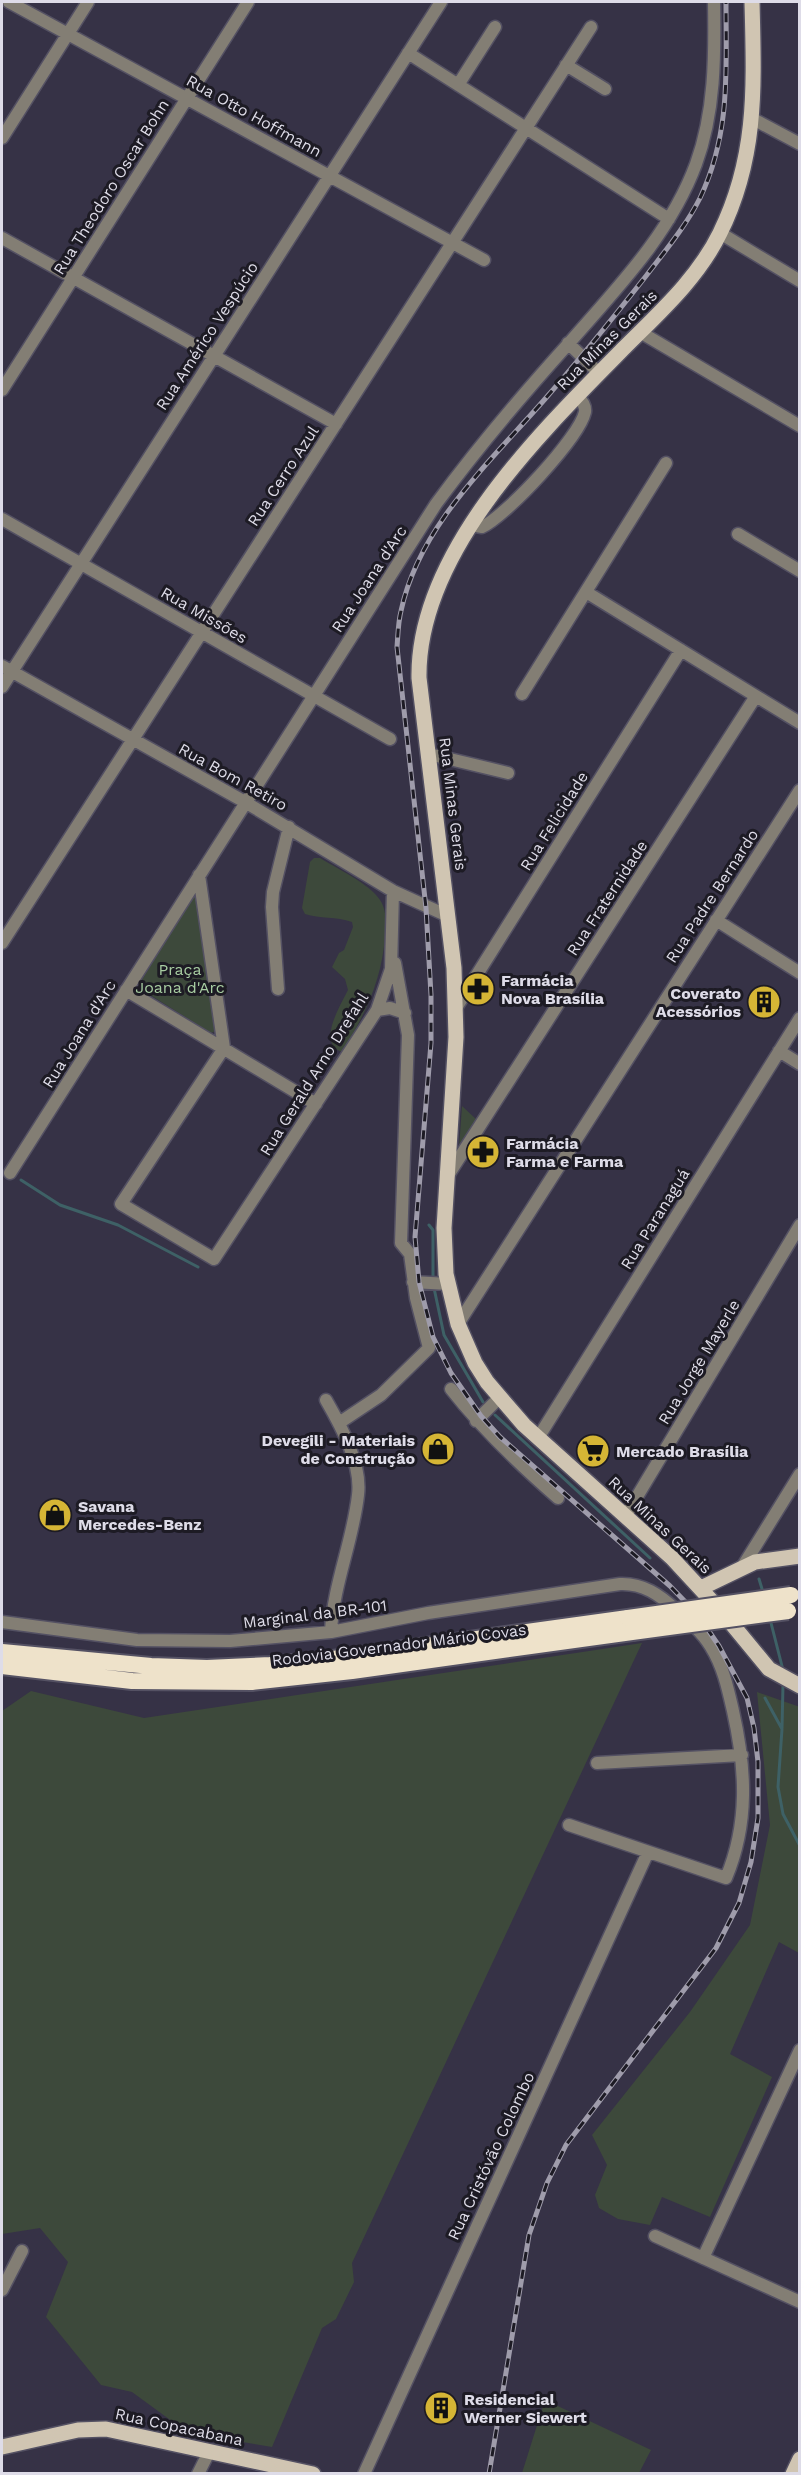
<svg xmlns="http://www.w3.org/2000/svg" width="801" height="2475" font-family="'Work Sans',sans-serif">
<rect width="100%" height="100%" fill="#363246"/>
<path fill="#3d493b" d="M314,858H320C336,868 370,884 380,900C387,910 386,924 385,936C382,980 365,1015 342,1052C316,1043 341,1005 348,990L345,979L332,967L339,953L344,950L353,927L352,922C336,916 320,919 305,914L302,908L310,862Z
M198,888L216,1031L211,1033L139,988L140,983Z
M462,1106L477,1120L459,1148Z
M642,1643L352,2263L354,2282L336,2319L322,2328L272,2447L188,2433L132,2392L101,2385L46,2317L68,2262L40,2228L2,2234V1711L31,1691L144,1718Z
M757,1692L800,1707L799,1953L779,1942L730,2054L772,2077L710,2217L662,2197L650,2225L618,2219L599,2208L595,2195L607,2165L592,2135L690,2012L750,1925L770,1825Z
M545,2400L651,2450L639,2473H522Z"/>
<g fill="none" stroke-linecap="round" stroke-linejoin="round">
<path stroke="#3e6166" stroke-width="3" d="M21,1180L60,1205L118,1225L198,1267
M429,1225L433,1230V1279
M434,1288L444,1335L483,1402
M495,1415L650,1558
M759,1579L763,1592
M770,1619L783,1670
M765,1698L782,1729L778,1787L783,1814L800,1846
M782,1728L783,1685"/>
<g stroke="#545163" stroke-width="15">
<path id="minor" d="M9,2L484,260
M408,53L669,219
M566,65L605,89
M458,85L495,27
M753,119L800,144
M2,138L88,2
M720,233L800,281
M2,238L336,424
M640,332L800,426
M568,343L599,373
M2,390L248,2
M2,519L390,739
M471,525L482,527C506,516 579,438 585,412C586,405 581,400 577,395
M738,534L800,571
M586,592L800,723
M2,666L245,802L393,891L448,916
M2,687L441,2
M522,694L666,463
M429,754L508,773
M199,875L224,1048L121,1204L214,1259L377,1010L391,969L393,891
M716,920L800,973
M2,943L591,27
M278,989L272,907L273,892L289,827
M126,990L316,1104
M456,1008L681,650
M377,1010L390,1008L405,1013
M779,1051L800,1064
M10,1173L436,504C478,447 523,394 570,342C618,287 670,234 696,164C715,112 715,56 714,2
M447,1177L756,696
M413,1282L448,1284
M458,1324L800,790
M451,1389C483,1430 519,1464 558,1498
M326,1400C341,1426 362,1464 358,1495C353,1541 333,1585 331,1632
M476,1421L499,1398
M339,1423L381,1395L429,1348L416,1298L410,1254L401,1243L408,1035L395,963
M538,1438L800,1018
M626,1515L800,1225
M743,1566L800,1474
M2,1622L137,1640L230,1641L331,1632L428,1613L620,1584C643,1583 660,1595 676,1610C689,1621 702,1632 711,1647C723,1666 728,1689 733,1711C746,1769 749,1823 726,1878L569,1825
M597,1763L742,1755
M655,2236L800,2302
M703,2258L800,2050
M2,2290L22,2251
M198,2474L209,2452
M364,2474L648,1852"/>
</g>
<g stroke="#545163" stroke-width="18">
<path id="major" d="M752,2C754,84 758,156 720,233C698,278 660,312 625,347C542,431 417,552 419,678L454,968L456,1037L444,1228L446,1274L458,1324L475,1363L487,1382L524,1425L672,1558L722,1612L769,1669L800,1686
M701,1588L755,1562L800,1556
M2,2447L78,2430L106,2429L313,2474
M793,2474L800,2459"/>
</g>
<g stroke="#545163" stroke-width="20">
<path id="highway" d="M2,1652L151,1666L207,1668L270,1665L326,1660L628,1618
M2,1666L132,1681L252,1682L352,1671L632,1632"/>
</g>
<use href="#minor" stroke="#837e74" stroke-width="12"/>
<use href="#major" stroke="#d0c5b2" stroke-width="15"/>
<use href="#highway" stroke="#eee2ca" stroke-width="16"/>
<g stroke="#9f9cab" stroke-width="5">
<path id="rail" d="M489,2474L529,2235L547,2183L566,2145L716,1948L739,1903L751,1862L758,1818V1762L754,1728L747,1698L719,1646L698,1615L670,1586L500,1437L481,1416L451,1373L433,1337L419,1282L415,1237L431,1043V995L426,908L397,647C398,635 398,623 401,611C419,526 490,462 545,399C580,359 613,318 646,276C665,251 686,226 700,198C731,133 726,70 726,2"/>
</g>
<use href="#rail" stroke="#1d1b24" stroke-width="3" stroke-dasharray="9" stroke-linecap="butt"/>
<g stroke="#545163" stroke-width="20" stroke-linecap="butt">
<path id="highway-bridge" d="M628,1618L791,1595
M632,1632L788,1611"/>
</g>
<use href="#highway-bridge" stroke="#eee2ca" stroke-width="16"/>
</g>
<defs>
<g id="pharmacy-disc" transform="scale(1.725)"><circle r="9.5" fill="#d5b535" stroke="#1d1b24"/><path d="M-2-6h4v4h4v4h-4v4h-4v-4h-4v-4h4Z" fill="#111"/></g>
<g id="building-disc" transform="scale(1.725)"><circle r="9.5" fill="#d5b535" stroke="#1d1b24"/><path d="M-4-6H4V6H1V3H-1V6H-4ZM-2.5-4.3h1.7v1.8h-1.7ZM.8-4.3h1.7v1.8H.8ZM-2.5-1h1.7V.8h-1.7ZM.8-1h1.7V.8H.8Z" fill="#111"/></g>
<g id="shop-disc" transform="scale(1.725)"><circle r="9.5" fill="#d5b535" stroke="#1d1b24"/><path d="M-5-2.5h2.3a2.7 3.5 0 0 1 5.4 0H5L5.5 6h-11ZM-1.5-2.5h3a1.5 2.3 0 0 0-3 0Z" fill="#111"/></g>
<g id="supermarket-disc" transform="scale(1.725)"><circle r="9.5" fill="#d5b535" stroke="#1d1b24"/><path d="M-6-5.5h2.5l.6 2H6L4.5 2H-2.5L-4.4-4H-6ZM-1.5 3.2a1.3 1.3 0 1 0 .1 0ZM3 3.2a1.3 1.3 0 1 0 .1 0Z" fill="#111"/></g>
</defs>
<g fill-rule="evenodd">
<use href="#pharmacy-disc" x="478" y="989"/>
<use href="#building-disc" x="764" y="1002"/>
<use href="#pharmacy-disc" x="483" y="1152"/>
<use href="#shop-disc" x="438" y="1449"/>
<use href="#supermarket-disc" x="593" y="1451"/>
<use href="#shop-disc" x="55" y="1515"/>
<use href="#building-disc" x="441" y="2408"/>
</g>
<g text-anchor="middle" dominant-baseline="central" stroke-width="6" stroke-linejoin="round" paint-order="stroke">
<g font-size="16" fill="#dedce8" stroke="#1d1b24">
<text transform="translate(254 116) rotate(29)">Rua Otto Hoffmann</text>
<text transform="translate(111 187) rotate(-58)">Rua Theodoro Oscar Bohn</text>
<text transform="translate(207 336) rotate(-57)">Rua Américo Vespúcio</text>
<text transform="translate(607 340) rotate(-45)">Rua Minas Gerais</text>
<text transform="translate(283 476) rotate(-57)">Rua Cerro Azul</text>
<text transform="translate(369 579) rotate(-57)">Rua Joana d'Arc</text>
<text transform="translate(204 615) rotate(30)">Rua Missões</text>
<text transform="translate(233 777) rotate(29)">Rua Bom Retiro</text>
<text transform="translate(453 804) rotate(83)">Rua Minas Gerais</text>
<text transform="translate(554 821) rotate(-58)">Rua Felicidade</text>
<text transform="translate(712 896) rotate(-57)">Rua Padre Bernardo</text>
<text transform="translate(607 898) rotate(-57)">Rua Fraternidade</text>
<text transform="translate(79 1034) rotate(-58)">Rua Joana d'Arc</text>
<text transform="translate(314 1074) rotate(-58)">Rua Gerald Arno Drefahl</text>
<text transform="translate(655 1219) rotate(-58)">Rua Paranaguá</text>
<text transform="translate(699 1362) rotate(-59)">Rua Jorge Mayerle</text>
<text transform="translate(660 1525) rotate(43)">Rua Minas Gerais</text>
<text transform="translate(315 1614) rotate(-7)">Marginal da BR-101</text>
<text transform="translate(399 1645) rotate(-7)">Rodovia Governador Mário Covas</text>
<text transform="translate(491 2156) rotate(-65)">Rua Cristóvão Colombo</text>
<text transform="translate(179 2427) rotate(12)">Rua Copacabana</text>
</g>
<g font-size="16" fill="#a8cda2" stroke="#1d1b24">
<text x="180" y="969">Praça<tspan x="180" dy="18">Joana d'Arc</tspan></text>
</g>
<g font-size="16" font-weight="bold" fill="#dedce8" stroke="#1d1b24" text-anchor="start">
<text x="501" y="980">Farmácia<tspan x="501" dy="18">Nova Brasília</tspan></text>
<text x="741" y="993" text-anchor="end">Coverato<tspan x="741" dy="18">Acessórios</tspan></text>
<text x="506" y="1143">Farmácia<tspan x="506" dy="18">Farma e Farma</tspan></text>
<text x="415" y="1440" text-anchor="end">Devegili - Materiais<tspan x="415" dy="18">de Construção</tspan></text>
<text x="616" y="1451">Mercado Brasília</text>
<text x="78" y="1506">Savana<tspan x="78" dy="18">Mercedes-Benz</tspan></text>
<text x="464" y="2399">Residencial<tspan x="464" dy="18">Werner Siewert</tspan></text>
</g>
</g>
<rect width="801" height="2475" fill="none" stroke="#dedce8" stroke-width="6"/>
</svg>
